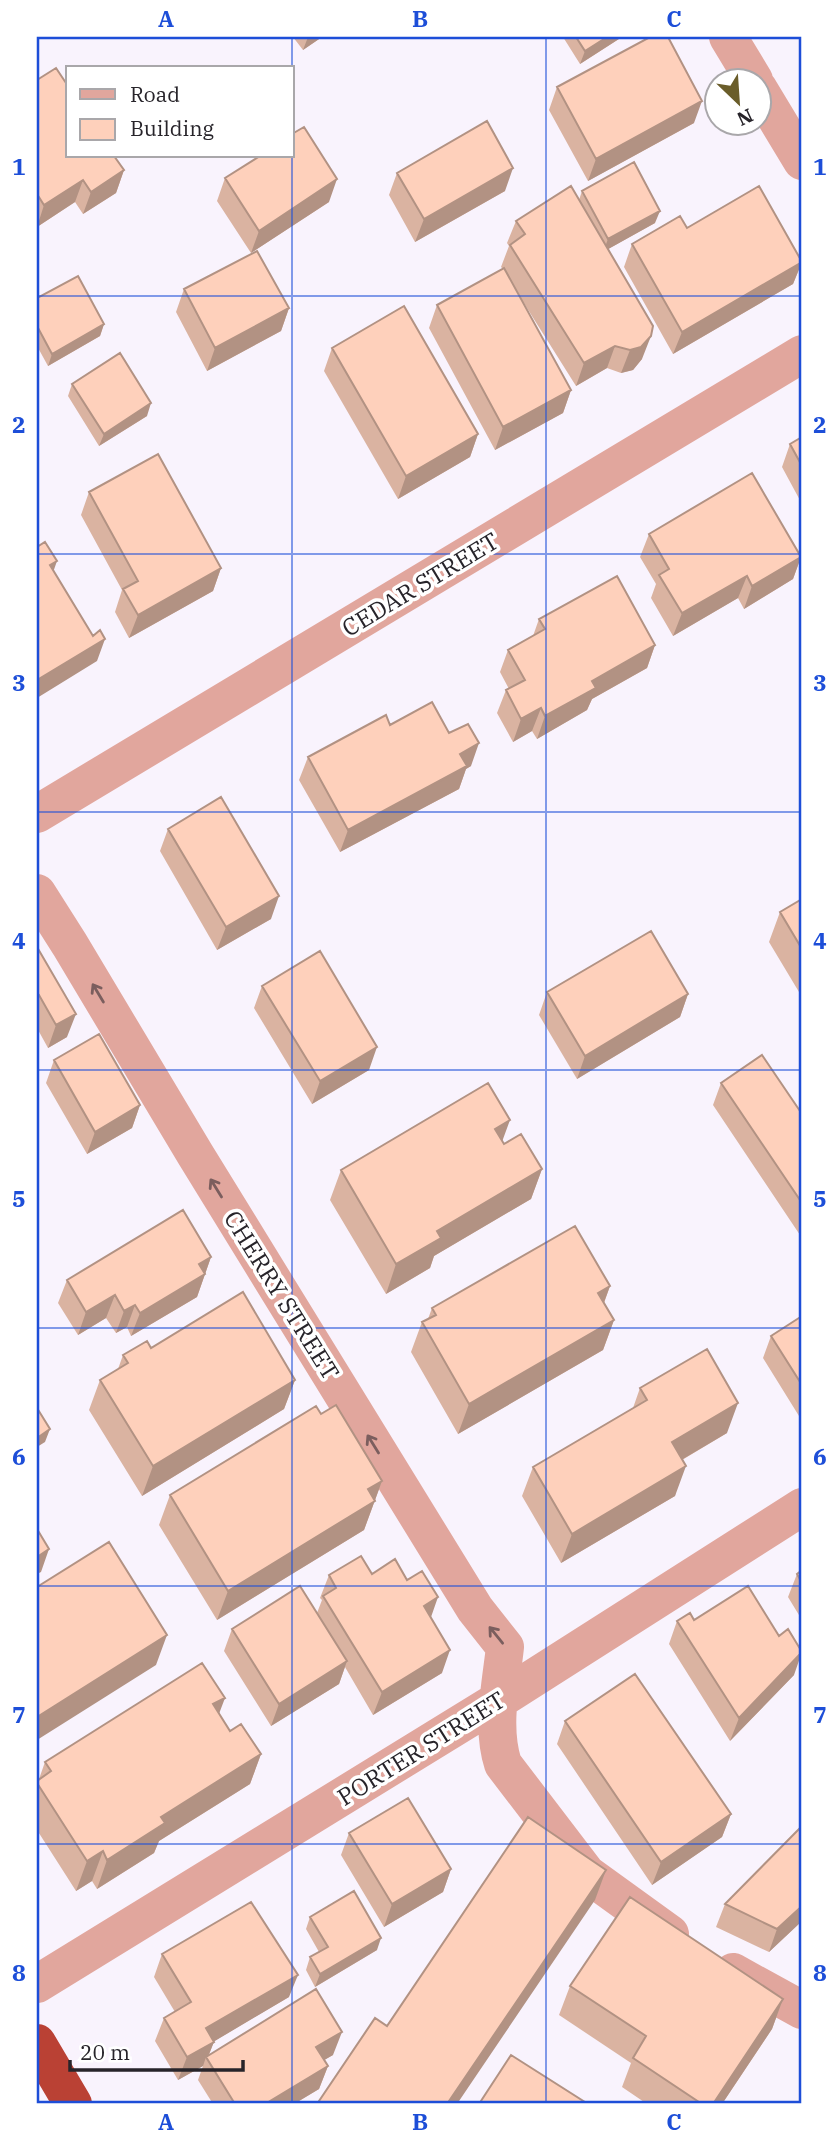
<svg xmlns="http://www.w3.org/2000/svg" width="839" height="2141" font-family="'IBM Plex Serif',serif">
<rect width="100%" height="100%" fill="#f9f3fd"/>
<g fill="none" stroke-linecap="round" stroke-linejoin="round">
<path stroke="#e1a69d" stroke-width="38" d="M728,37L754,80
M758,88L802,161
M37,814L802,354
M37,893L70,945L195,1154L475,1609L505,1647C501,1684 491,1727 503,1764L587,1874L670,1934
M733,1972L802,2010
M37,1984L499,1700L802,1507"/>
<path stroke="#ba4134" stroke-width="38" d="M37,2043L73,2104"/>
</g>
<path fill="#dab3a1" d="M293,37H322L303,50Z
M563,37H622L580,64Z
M37,80L124,170L116,193L83,214L75,202L37,227Z
M557,87L694,123L588,181L549,110Z
M397,173L505,191L415,242L389,195Z
M225,178L329,202L251,253L217,201Z
M582,191L655,223L608,249L642,359L633,370L621,373L607,368L576,386L520,297L571,390L563,413L495,450L429,328L437,305L503,269L501,267L509,246L507,243L516,221L579,200Z
M687,228L802,262L793,284L673,354L624,267L632,244Z
M184,289L289,308L281,331L207,371L176,312Z
M37,298L104,324L100,336L48,366L37,346Z
M332,348L478,434L470,457L398,499L324,371Z
M72,384L147,416L99,446L68,396Z
M802,437V504L782,467L790,444Z
M89,492L221,568L213,591L129,638L115,612L122,590L81,515Z
M649,534L801,557L793,579L744,609L738,598L673,636L651,598L656,584L640,557Z
M539,619L655,645L647,668L592,699L587,710L537,739L532,731L513,742L497,713L506,690L509,689L500,672L508,650L533,636Z
M390,725L449,733L471,766L466,769L459,789L340,852L299,780L308,757Z
M168,829L271,919L217,950L160,851Z
M802,899V997L769,942L780,912Z
M37,947L67,1037L48,1048L37,1028Z
M262,986L369,1070L312,1104L254,1008Z
M547,992L688,994L680,1017L577,1079L539,1015Z
M54,1060L140,1105L132,1128L87,1154L46,1083Z
M721,1083L802,1114V1238L713,1105Z
M502,1140L504,1144L542,1169L531,1199L434,1256L430,1268L386,1294L330,1200L341,1170Z
M211,1257L197,1297L131,1336L127,1327L116,1333L106,1318L78,1335L58,1303L67,1280Z
M610,1286L604,1303L614,1320L603,1350L458,1434L411,1352L422,1322L428,1319L432,1308Z
M802,1316V1414L799,1416L763,1358L771,1336Z
M151,1348L295,1380L284,1409L142,1496L89,1410L100,1380L118,1369L123,1355Z
M640,1388L727,1433L682,1460L675,1496L561,1563L522,1496L533,1467L633,1408Z
M321,1414L382,1481L364,1530L217,1620L159,1525L170,1495Z
M802,1570V1620L788,1597L797,1574Z
M372,1574L431,1618L442,1673L373,1715L345,1667L339,1684L271,1726L224,1651L232,1629L317,1613L322,1600L320,1598L329,1575Z
M694,1620L779,1636L794,1675L730,1741L669,1644L677,1621Z
M219,1714L230,1731L261,1754L250,1784L159,1841L154,1853L97,1889L92,1881L76,1891L37,1830V1781L39,1779L45,1762Z
M565,1721L731,1814L722,1837L652,1885L557,1744Z
M349,1833L451,1869L443,1892L384,1927L341,1855Z
M725,1904L802,1921L769,1952L716,1927Z
M310,1917L377,1950L315,1987L306,1970L310,1957L319,1952L306,1929Z
M162,1954L289,1997L214,2041L209,2055H333L324,2060L328,2066L319,2089L294,2104H213L198,2080L203,2066L178,2080L155,2041L164,2018L175,2012L154,1977Z
M570,1986L783,1999L772,2029L722,2104H647L622,2087L631,2063L559,2015Z"/>
<path fill="#b29283" d="M308,37H322L303,50Z
M607,37H622L580,64L585,51Z
M702,101L694,123L588,181L596,159Z
M513,168L505,191L415,242L424,219Z
M124,170L116,193L83,214L91,192Z
M337,179L329,202L251,253L259,231Z
M83,180L75,202L37,227L44,205Z
M660,211L655,223L603,252L608,239Z
M802,262L793,284L673,354L682,332Z
M289,308L281,331L207,371L215,348Z
M104,324L100,336L48,366L52,354Z
M651,336L642,359L633,370L621,373L630,350Z
M615,346L607,368L576,386L584,363Z
M571,390L563,413L495,450L503,427Z
M151,403L147,416L99,446L104,434Z
M478,434L470,457L398,499L406,476Z
M801,557L793,579L744,609L752,586Z
M57,561L49,584L50,565Z
M221,568L213,591L129,638L138,615Z
M747,576L738,598L673,636L682,613Z
M105,639L97,661L37,698V680Z
M655,645L647,668L592,699L587,710L537,739L545,716L592,681Z
M541,708L532,731L513,742L521,719Z
M479,743L471,766L466,769L459,789L340,852L348,830L460,754Z
M279,896L271,919L217,950L226,927Z
M688,994L680,1017L577,1079L585,1056Z
M76,1014L67,1037L48,1048L56,1025Z
M377,1047L369,1070L312,1104L320,1081Z
M140,1105L132,1128L87,1154L95,1132Z
M510,1120L499,1150L495,1129Z
M542,1169L531,1199L434,1256L430,1268L386,1294L396,1264L437,1231Z
M211,1257L197,1297L131,1336L140,1313L199,1264Z
M610,1286L599,1316L598,1293Z
M115,1295L106,1318L78,1335L86,1312Z
M135,1305L127,1327L116,1333L124,1311Z
M614,1320L603,1350L458,1434L469,1404Z
M295,1380L284,1409L142,1496L153,1466Z
M738,1403L727,1433L661,1472L672,1442Z
M50,1429L45,1442L37,1447V1438Z
M686,1466L675,1496L561,1563L572,1534Z
M382,1481L364,1530L217,1620L228,1591L368,1489Z
M49,1549L41,1572L37,1574V1557Z
M438,1597L430,1620L424,1606Z
M167,1635L156,1665L37,1740V1717Z
M450,1650L442,1673L373,1715L382,1692Z
M802,1652L794,1675L730,1741L739,1718Z
M347,1661L339,1684L271,1726L279,1704Z
M225,1698L214,1727L213,1704Z
M261,1754L250,1784L159,1841L154,1853L97,1889L107,1860L161,1817Z
M731,1814L722,1837L652,1885L661,1862Z
M103,1851L92,1881L76,1891L87,1861Z
M451,1869L443,1892L384,1927L392,1904Z
M606,1870L595,1900L457,2104H447Z
M802,1906V1921L769,1952L777,1929Z
M381,1938L377,1950L315,1987L320,1974Z
M298,1975L289,1997L198,2051L206,2028Z
M783,1999L772,2029L722,2104H713Z
M342,2032L333,2055L307,2070L316,2047Z
M214,2042L207,2059L206,2057L203,2066L178,2080L187,2057Z
M328,2066L319,2089L294,2104H265Z"/>
<path fill="#fed0bb" stroke="#b29283" stroke-width="2" d="M576,37H607L585,51Z
M650,37H668L702,101L596,159L557,87Z
M56,68L68,86V156H114L124,170L91,192L83,180L44,205L37,194V80Z
M487,121L513,168L424,219L397,173Z
M304,127L337,179L259,231L225,178L260,156H292V134Z
M634,162L660,211L608,239L582,191Z
M571,186L653,326L651,336L641,347L630,350L615,346L584,363L510,245L525,234L516,221Z
M759,186L802,262L682,332L632,244L680,216L687,228Z
M257,251L289,308L215,348L184,289Z
M504,268L571,390L503,427L437,305Z
M78,276L104,324L52,354L37,326V298Z
M404,306L478,434L406,476L332,348Z
M120,353L151,403L104,434L72,384Z
M802,437V466L790,444Z
M158,454L221,568L138,615L123,589L138,581L89,492Z
M752,473L801,557L752,586L747,576L682,613L659,575L669,569L649,534Z
M45,542L57,561L50,565L93,636L100,630L105,639L37,680V547Z
M617,576L655,645L592,681L596,688L545,716L541,708L521,719L506,690L525,680L508,650L545,629L539,619Z
M432,702L449,733L468,724L479,743L460,754L467,766L348,830L308,757L386,715L390,725Z
M221,797L279,896L226,927L168,829Z
M802,899V949L780,912Z
M651,931L688,994L585,1056L547,992Z
M37,947L76,1014L56,1025L39,995L37,996Z
M320,951L377,1047L320,1081L262,986Z
M99,1034L140,1105L95,1132L54,1060Z
M762,1055L802,1114V1203L721,1083Z
M488,1083L510,1120L495,1129L504,1144L521,1134L542,1169L437,1231L441,1238L396,1264L341,1170Z
M183,1210L211,1257L199,1264L205,1274L140,1313L135,1305L124,1311L115,1295L86,1312L67,1280Z
M575,1226L610,1286L598,1293L614,1320L469,1404L422,1322L436,1315L432,1308Z
M243,1292L295,1380L153,1466L100,1380L128,1363L123,1355L147,1341L151,1348Z
M802,1316V1385L771,1336Z
M707,1349L738,1403L672,1442L686,1466L572,1534L533,1467L647,1400L640,1388Z
M336,1405L382,1481L368,1489L375,1501L228,1591L170,1495L316,1406L321,1414Z
M37,1408L50,1429L37,1438Z
M37,1529L49,1549L37,1557Z
M109,1542L167,1635L37,1717V1587Z
M361,1556L372,1574L395,1559L407,1580L422,1571L438,1597L424,1606L450,1650L382,1692L323,1596L336,1588L329,1575Z
M802,1570V1583L797,1574Z
M300,1586L347,1661L279,1704L232,1629Z
M748,1586L779,1636L788,1629L802,1652L739,1718L677,1621L690,1613L694,1620Z
M202,1663L225,1698L213,1704L230,1731L241,1724L261,1754L161,1817L165,1823L107,1860L103,1851L87,1861L37,1783V1781L51,1771L45,1762Z
M635,1674L731,1814L661,1862L565,1721Z
M408,1798L451,1869L392,1904L349,1833Z
M528,1817L606,1870L447,2104H317L375,2018L387,2026Z
M802,1826V1906L777,1929L725,1904Z
M354,1891L381,1938L320,1974L310,1957L328,1947L310,1917Z
M630,1897L783,1999L713,2104H702L633,2058L646,2036L570,1986Z
M251,1902L298,1975L206,2028L214,2042L187,2057L164,2018L191,2002L162,1954Z
M316,1989L342,2032L316,2047L328,2066L265,2104H235L206,2057Z
M511,2055L588,2104H479Z"/>
<defs><path id="oneway-shaft" d="M-6 0H5M1.5-3L5.5 0L1.5 3" fill="none" stroke-width="1.6" stroke-linecap="round" stroke-linejoin="round" transform="scale(1.75)"/></defs>
<g stroke="#7b5e5e">
<use href="#oneway-shaft" transform="translate(98 993) rotate(-121)"/>
<use href="#oneway-shaft" transform="translate(216 1188) rotate(-122)"/>
<use href="#oneway-shaft" transform="translate(373 1444) rotate(-122)"/>
<use href="#oneway-shaft" transform="translate(496 1635) rotate(-129)"/>
</g>
<path fill="none" stroke="#1d4ed8" stroke-width="2" stroke-opacity="0.55" d="M292,37V2104M546,37V2104M37,296H802M37,554H802M37,812H802M37,1070H802M37,1328H802M37,1586H802M37,1844H802"/>
<g text-anchor="middle" dominant-baseline="central" stroke-width="7" stroke-linejoin="round" paint-order="stroke">
<g font-size="24" fill="#27242a" stroke="#fff">
<text transform="translate(420 584) rotate(-31)">CEDAR STREET</text>
<text transform="translate(282 1295) rotate(58)">CHERRY STREET</text>
<text transform="translate(421 1748) rotate(-32)">PORTER STREET</text>
</g>
</g>
<rect width="839" height="2141" fill="none" stroke="#ffffff" stroke-width="77"/>
<rect x="66" y="66" width="228" height="91" fill="#ffffff" stroke="#a9a7aa" stroke-width="2"/>
<rect x="80" y="89" width="35" height="10" fill="#e1a69d" stroke="#a9a7aa" stroke-width="2"/>
<text x="130" y="102" font-size="21" fill="#27242a">Road</text>
<rect x="80" y="119" width="35" height="21" fill="#fed0bb" stroke="#a9a7aa" stroke-width="2"/>
<text x="130" y="136" font-size="21" fill="#27242a">Building</text>
<g transform="translate(738 102) rotate(155)"><circle r="33" fill="#ffffff" stroke="#a9a7aa" stroke-width="2"/>
<path d="M0-5L12 26L0 18L-12 26Z" fill="#6a5d2a"/>
<text y="-10" font-size="19" font-weight="bold" text-anchor="middle" fill="#27242a">N</text>
</g>
<path d="M70 2060v10h173v-10" fill="none" stroke="#27242a" stroke-width="3.5"/>
<text x="80" y="2060" font-size="21" fill="#27242a" stroke="#ffffff" stroke-width="5" paint-order="stroke">20 m</text>
<rect x="38" y="38" width="762" height="2064" fill="none" stroke="#1d4ed8" stroke-width="2.5"/>
<g font-size="23" text-anchor="middle" font-weight="bold" fill="#1d4ed8">
<text x="166" y="27">A</text>
<text x="420" y="27">B</text>
<text x="674" y="27">C</text>
<text x="19" y="175">1</text>
<text x="820" y="175">1</text>
<text x="19" y="433">2</text>
<text x="820" y="433">2</text>
<text x="19" y="691">3</text>
<text x="820" y="691">3</text>
<text x="19" y="949">4</text>
<text x="820" y="949">4</text>
<text x="19" y="1207">5</text>
<text x="820" y="1207">5</text>
<text x="19" y="1465">6</text>
<text x="820" y="1465">6</text>
<text x="19" y="1723">7</text>
<text x="820" y="1723">7</text>
<text x="19" y="1981">8</text>
<text x="820" y="1981">8</text>
<text x="166" y="2130">A</text>
<text x="420" y="2130">B</text>
<text x="674" y="2130">C</text>
</g>
</svg>
